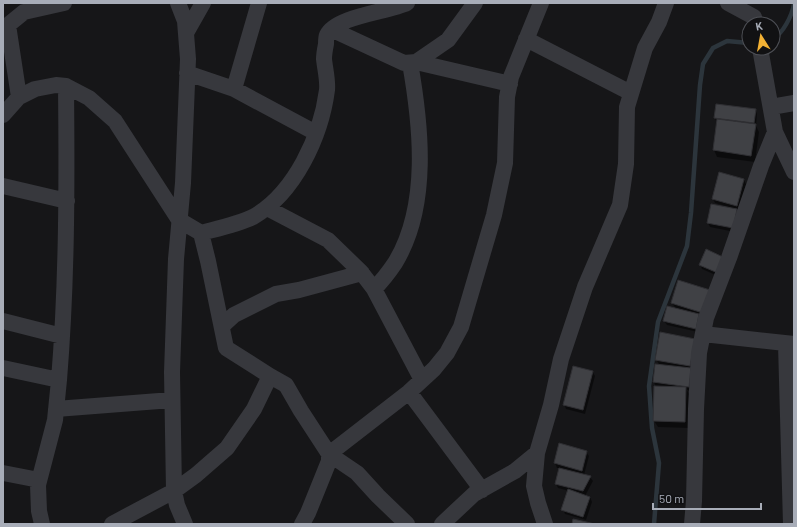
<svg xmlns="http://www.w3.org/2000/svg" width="797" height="527" font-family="Barlow,sans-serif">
<rect width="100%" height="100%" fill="#161618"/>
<path fill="#0007" d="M716,105L755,110L757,114L756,126L759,132L755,162L717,157L714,150L717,123L715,118Z
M720,174L744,180L746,184L739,210L735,208L738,214L735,232L710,227L708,223L729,209V207L715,203L713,199Z
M706,251L720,277L702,269L700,264Z
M710,291L698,332L667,325L664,321L676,309L672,303Z
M695,339L691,391L687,390L689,394L688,428L658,427L654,421L656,387L654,382L656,365L660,366L656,359Z
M592,371L595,376L585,414L566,409L564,404Z
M560,444L586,452L589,456L584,475L590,477L593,481L585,496L590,497L592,502L586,520L565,514L563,509L569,491L558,488L556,484L560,468H557L555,463Z"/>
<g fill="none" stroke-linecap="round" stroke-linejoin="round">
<path stroke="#2c353c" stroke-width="4.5" d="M773,39C783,33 792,16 794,4
M654,524L659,463L652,428L649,386L658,322L687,246L691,213L700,85L703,64L713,48L727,41L749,43"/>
</g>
<path fill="#404145" stroke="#303034" d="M716,104L756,109L754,123L714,118Z
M717,119L756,124L751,156L713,150Z
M719,172L744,179L737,206L712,199Z
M711,204L737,209L733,228L707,223Z
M706,249L725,258L718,273L699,265Z
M678,280L710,290L703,313L671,303Z
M667,306L699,314L696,329L663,321Z
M660,332L695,339L690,366L655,360Z
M655,364L691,368L689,387L653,382Z
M573,366L593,371L583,410L563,405Z
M654,386L686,387L685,422L653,421Z
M559,443L587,451L582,471L554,463Z
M559,468L591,476L583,491L555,484Z
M568,489L590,497L583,517L561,510Z
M573,519L595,524H572Z"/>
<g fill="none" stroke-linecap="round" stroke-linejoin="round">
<path stroke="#37383d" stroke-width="16" d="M178,3L185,21L188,59L183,183L176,259L172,372L174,491L177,505L185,524
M728,3L754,17
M333,30L404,63L416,62L448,40L475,3
M186,33L203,3
M526,39L631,93
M760,48L775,132L794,172
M416,62L510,84
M187,73L234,89L316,133
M234,89L259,3
M19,97L8,25L24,12L64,3
M771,107L794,103
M3,115L19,97L35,89L56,85L66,86L89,98L115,121L179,220L201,233L208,261L226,348L270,376L286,385L301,411L329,454L357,473L378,496L407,524
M3,186L67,201
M267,208L328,240L361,272L374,289L422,380
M201,233C216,229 239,224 253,217C295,193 321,136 327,90C328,80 325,69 324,59C324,54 325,49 326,44C326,42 326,37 327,35C336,16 388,12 407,3
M374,289C382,281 389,272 395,263C430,206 421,125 410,63
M3,321L62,336
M222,326L234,315L276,294L299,290L362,273
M703,334L794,344
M786,344L791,524
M3,368L59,380L55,420L38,485L39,511L42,524
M59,380C67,282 67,184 66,86
M409,392L482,490
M56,409L172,400
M329,454L409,392L434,369L447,353L461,327L494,215L505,163L507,97L511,77L541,3
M3,473L39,480
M112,524L174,491L196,475L227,448L254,409L270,376
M302,524L308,513L329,461V454
M442,524L474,494L515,471L537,453
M545,524L538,503L534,486L537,453L551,405L561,359L585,287L620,205L626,164L627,107L645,48L659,22L666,3
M692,524L694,501L696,409L699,353L706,318L729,258L761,166L775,132"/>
</g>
<rect width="797" height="527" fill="none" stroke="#a8adb8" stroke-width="8"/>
<g transform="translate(761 36) rotate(349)"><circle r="19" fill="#111113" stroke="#4d4f55"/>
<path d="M0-3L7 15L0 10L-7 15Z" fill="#f2b134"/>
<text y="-6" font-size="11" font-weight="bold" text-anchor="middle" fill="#a8adb8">K</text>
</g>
<path d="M653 503v6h108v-6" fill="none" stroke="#a8adb8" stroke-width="2"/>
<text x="659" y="503" font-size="12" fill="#a8adb8" stroke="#111113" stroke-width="3" paint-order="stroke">50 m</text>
</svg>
